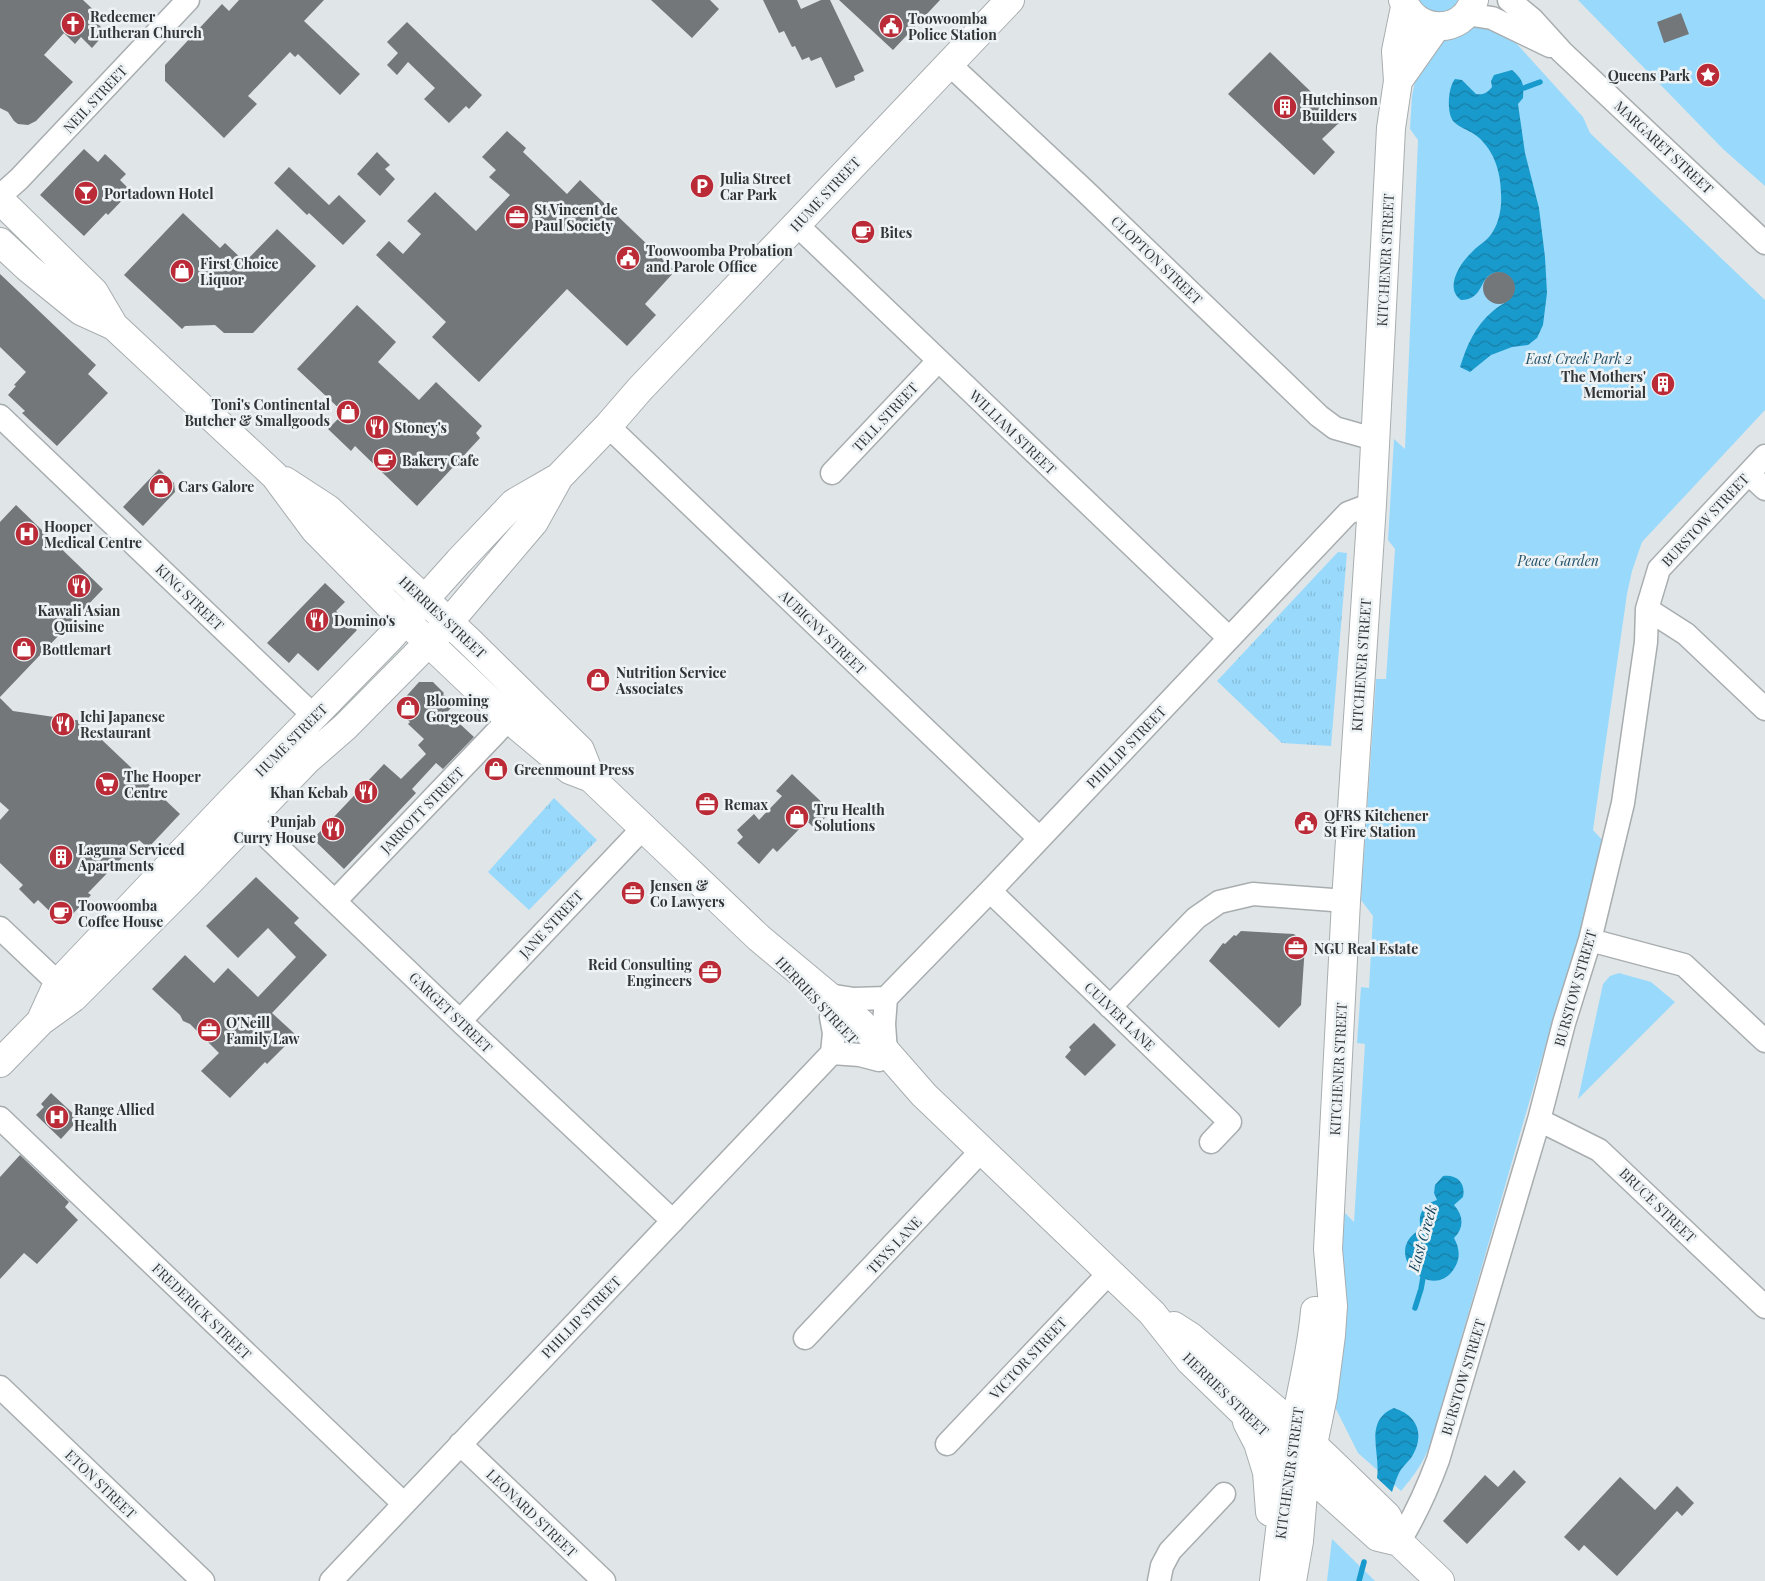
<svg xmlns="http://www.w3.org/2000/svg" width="1765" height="1581" font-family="'Playfair Display',serif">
<defs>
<pattern id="grass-tufts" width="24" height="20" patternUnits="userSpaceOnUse" patternTransform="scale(1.25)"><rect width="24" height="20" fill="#99dafc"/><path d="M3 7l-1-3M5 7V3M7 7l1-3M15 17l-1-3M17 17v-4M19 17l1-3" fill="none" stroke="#84bcd9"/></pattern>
<pattern id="water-waves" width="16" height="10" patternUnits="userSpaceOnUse" patternTransform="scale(1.25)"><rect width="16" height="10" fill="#199acc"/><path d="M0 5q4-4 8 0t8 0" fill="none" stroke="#177ea6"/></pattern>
</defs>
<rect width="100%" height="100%" fill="#e0e5e8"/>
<path fill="url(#grass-tufts)" d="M1338,552L1347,553L1331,746L1282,743L1217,681Z
M554,798L597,840L529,910L488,872Z"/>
<path fill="#99dafc" d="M1415,0H1458C1452,11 1439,16 1426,11C1422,9 1418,3 1415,0Z
M1578,0H1765V186L1723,149Z
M1469,25L1506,32L1583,117L1590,133L1765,300V410L1642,542L1632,571L1627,594L1593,830L1605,843L1583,925L1560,995L1431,1443C1424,1461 1414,1476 1401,1491L1358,1453L1332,1401L1342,1210L1354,1222L1365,1044L1357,1043L1361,987L1369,988L1373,916L1361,900L1376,679H1386L1395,549L1388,540L1394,439L1405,449L1418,140L1410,129L1412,96L1417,72L1429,48Z
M1619,973L1651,982L1675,1002L1578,1099L1603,984L1610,976Z
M1332,1539L1375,1581H1327Z"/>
<path fill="url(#water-waves)" d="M1512,70C1523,80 1524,83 1523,98L1518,104L1525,153L1539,208L1545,257L1547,293L1543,325L1537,338L1528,345L1512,347L1491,355L1470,372L1460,367C1467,345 1475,326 1493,311C1499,305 1510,302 1513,294C1518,282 1506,270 1494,273C1479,277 1484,300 1461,300C1444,288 1460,263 1472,252C1477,246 1484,243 1489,237C1499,225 1502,208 1501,194C1501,171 1493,147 1474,134C1468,130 1459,127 1454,122C1446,114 1448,87 1455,79L1462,80L1476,94C1484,95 1487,93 1492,87L1491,81L1494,75Z
M1443,1176C1457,1174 1466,1183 1463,1197L1454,1205C1464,1216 1464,1228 1454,1238C1459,1247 1461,1257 1455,1267C1433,1306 1378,1252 1421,1229C1417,1215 1423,1204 1437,1200L1434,1193L1435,1185Z
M1394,1408C1419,1416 1425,1436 1411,1458C1407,1463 1402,1467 1399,1473C1396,1479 1394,1486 1392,1492L1377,1478C1381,1453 1363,1421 1394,1408Z"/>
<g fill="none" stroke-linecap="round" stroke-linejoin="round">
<path stroke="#199acc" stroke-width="5.5" d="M1524,88L1540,82
M1415,1308L1421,1289L1424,1272
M1359,1581L1364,1562"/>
</g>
<path fill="#73777a" d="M0,0H83L101,17L96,22L106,32L92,48L81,37L75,44L64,33L44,55L73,82L36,121L28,125L18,124L14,121L8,112L0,108Z
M239,0H324L304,21L360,74L340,95L298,54L295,57L290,52L248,96L257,104L224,138L165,81V65L222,4L229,11Z
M651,0H710L719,9L692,38Z
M763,0H797L801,9L821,0H830L864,71L854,76L855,80L836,88L821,57L811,61L809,57L802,60L795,46L792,47L784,31L779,33Z
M839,0H940L893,50Z
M1681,13L1689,34L1664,43L1657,22Z
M407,22L482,95L469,109L466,106L449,123L424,99L435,88L408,62L397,75L387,65L398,53L387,42Z
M1270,52L1341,121L1322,139L1335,152L1314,175L1228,94Z
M507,131L526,148L523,152L567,194L580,180L675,271L645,304L656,315L627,346L567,289L479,382L432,337L446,322L376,255L389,241L403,254L421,234L407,221L435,192L476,231L510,195L489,177L496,170L482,157Z
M84,149L98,162L105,154L126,174L120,180L131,191L108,215L106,213L84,236L40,195Z
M377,152L390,165L385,169L395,179L380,196L357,174Z
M289,167L329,205L339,195L366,221L343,245L309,213L307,215L274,183Z
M183,213L220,248L225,243L245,262L277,229L316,266L253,333H224L215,325L185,326L182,329L124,275Z
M1483 288a16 16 0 1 1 32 0a16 16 0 1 1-32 0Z
M0,274L96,365L88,374L108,393L57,446L22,413L25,411L8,395L16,386L14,385L26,372L0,347Z
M357,305L396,342L378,362L419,400L436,382L482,426L476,433L480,438L417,506L355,446L351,451L328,429L344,413L297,369Z
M1662,373L1673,384L1663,394L1653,384Z
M159,469L174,483L175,492L143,526L123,507Z
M16,505L103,589L0,697V522Z
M325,583L345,602L336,611L357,630L318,671L298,653L289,663L267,643Z
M419,682H433L444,693L443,694L454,705L447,712L474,737L443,769L436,763L412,789L416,793L344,869L313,839L384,764L401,779L426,754L418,745L424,739L408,724L410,722L402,715V701Z
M0,698L13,711L82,721L180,814L148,848L139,840L88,893L91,895L63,924L38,900L34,904L19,889L23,885L0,863V820L9,810L0,802Z
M792,774L831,811L815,829L807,821L777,852L773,848L759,864L737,843L743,837L737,830L754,814L759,820L782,796L776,791Z
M256,877L299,918L294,923L327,955L272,1013L296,1035L267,1064L265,1062L230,1098L201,1071L219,1053L190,1024L183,1021L180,1015L152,989L185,955L214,983L228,968L258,997L296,957L268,928L238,958L206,926Z
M1241,931L1294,934L1305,945L1301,1005L1279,1028L1209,961L1223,943L1225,944L1234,935L1236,936Z
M1094,1023L1116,1045L1085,1076L1065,1057L1071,1050L1069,1047Z
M51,1093L79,1119L61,1139L36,1115L44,1107L41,1104Z
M20,1155L69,1202L65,1207L78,1220L37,1264L24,1253L0,1279V1177Z
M1514,1470L1526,1482L1467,1544L1443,1521L1485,1475L1498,1487Z
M1620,1477L1655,1510L1677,1486L1694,1503L1682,1516L1677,1511L1617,1576L1584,1545L1579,1551L1564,1537Z"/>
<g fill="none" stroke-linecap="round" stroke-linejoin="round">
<g stroke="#a8adaf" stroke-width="25">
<path id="minor" d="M1509,0L1532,19L1562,52L1765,243
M1466,14L1492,18L1550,46
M949,64L1084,190L1319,416L1335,428L1374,439
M0,196L19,179L188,0
M797,225L1229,638
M0,416L314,716
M608,426L1039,838
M832,473L938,361
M1749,474L1765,489
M1647,609L1686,634L1765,709
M238,809L460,1021L673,1221
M990,891L1230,1122L1211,1142
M335,901L509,719
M0,928L58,983
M1590,940L1684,965L1765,1041
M828,995L854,999L886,998
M1110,1007L1196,918L1219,902L1253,894L1346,901
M460,1021L643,828
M886,1052L884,1024L886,998L990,891L1348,513L1372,504
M832,1053L860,1055L879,1060
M0,1118L404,1504
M1539,1120L1599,1150L1765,1307
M805,1338L982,1150
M0,1387L203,1581
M460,1444L604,1581
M947,1444L1110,1272
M1399,1542C1416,1514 1427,1490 1438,1460L1539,1120L1564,1023L1590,940L1623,803L1646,642L1647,609L1659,569L1765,456
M331,1581L832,1053L834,1033L831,1017
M1159,1581L1162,1566L1170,1551L1224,1494"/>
</g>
<g stroke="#a8adaf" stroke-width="30">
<path id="major" d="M1403,0C1415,34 1463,36 1474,0
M1398,81L1436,27
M0,200L94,292L114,326L275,476L315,530L387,603L509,719L570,770L591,778L759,938L861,1023L924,1095L1152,1313L1190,1361L1290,1458L1378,1537L1399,1542
M0,242L28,268L81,311L114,326
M285,481L328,509L469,641L580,750L591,778
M1174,1326L1191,1337L1277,1411L1329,1460L1387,1516L1399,1542L1440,1581
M1247,1422L1258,1443L1267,1472L1270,1512
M1274,1581C1280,1529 1286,1476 1295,1425C1302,1387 1312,1349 1315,1311
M1292,1581L1299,1541L1303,1493L1323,1396L1331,1335L1333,1306L1328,1249L1346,901L1372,504L1391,128L1398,81L1396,51L1405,7"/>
</g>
<g stroke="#a8adaf" stroke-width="30">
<path id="highway" d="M42,1018L58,983L230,802L389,639L459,561L514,503L559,477
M0,1063L41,1021L73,998L189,882L307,760L345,727L449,622L534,522L559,477L608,426L640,389L1010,0"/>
</g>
<use href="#minor" stroke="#fff" stroke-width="22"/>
<use href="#major" stroke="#fff" stroke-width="28"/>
<use href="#highway" stroke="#fff" stroke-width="28"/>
</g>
<defs>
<g id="church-disc" transform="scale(1.25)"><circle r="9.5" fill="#bb2b37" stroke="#edf2f5"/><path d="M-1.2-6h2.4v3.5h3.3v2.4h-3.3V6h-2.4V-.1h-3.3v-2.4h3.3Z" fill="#fff"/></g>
<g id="civic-disc" transform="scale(1.25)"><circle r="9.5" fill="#bb2b37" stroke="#edf2f5"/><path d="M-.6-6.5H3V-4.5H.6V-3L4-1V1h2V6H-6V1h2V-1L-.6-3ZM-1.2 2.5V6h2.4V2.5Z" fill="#fff"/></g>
<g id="sight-disc" transform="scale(1.25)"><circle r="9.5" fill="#bb2b37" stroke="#edf2f5"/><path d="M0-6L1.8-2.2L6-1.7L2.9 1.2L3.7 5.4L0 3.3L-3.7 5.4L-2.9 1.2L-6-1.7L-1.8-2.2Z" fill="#fff"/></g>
<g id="building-disc" transform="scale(1.25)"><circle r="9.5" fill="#bb2b37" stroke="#edf2f5"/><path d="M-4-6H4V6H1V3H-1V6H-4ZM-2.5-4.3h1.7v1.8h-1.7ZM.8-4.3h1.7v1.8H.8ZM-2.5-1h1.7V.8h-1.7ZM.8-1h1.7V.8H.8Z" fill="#fff"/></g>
<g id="parking-disc" transform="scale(1.25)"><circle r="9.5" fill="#bb2b37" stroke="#edf2f5"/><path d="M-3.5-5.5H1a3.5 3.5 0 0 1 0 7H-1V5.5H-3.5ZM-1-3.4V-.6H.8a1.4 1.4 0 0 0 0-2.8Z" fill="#fff"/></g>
<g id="bar-disc" transform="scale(1.25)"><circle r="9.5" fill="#bb2b37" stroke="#edf2f5"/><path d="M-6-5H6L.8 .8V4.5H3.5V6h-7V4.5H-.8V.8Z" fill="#fff"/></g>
<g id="office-disc" transform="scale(1.25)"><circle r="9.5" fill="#bb2b37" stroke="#edf2f5"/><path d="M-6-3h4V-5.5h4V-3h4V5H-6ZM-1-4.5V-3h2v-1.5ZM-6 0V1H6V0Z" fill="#fff"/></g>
<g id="cafe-disc" transform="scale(1.25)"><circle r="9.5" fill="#bb2b37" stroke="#edf2f5"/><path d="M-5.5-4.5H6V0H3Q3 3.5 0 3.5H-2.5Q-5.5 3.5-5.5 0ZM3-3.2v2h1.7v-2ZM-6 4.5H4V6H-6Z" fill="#fff"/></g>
<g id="shop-disc" transform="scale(1.25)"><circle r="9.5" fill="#bb2b37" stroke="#edf2f5"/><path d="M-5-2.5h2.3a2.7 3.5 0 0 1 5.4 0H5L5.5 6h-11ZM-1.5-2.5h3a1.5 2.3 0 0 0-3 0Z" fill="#fff"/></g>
<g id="restaurant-disc" transform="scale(1.25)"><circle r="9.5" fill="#bb2b37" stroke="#edf2f5"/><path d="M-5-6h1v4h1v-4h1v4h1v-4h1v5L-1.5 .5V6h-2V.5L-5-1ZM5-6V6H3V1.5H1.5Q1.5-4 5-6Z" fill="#fff"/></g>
<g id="hospital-disc" transform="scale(1.25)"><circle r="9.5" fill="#bb2b37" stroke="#edf2f5"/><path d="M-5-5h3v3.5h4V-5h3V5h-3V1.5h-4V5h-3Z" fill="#fff"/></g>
<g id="supermarket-disc" transform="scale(1.25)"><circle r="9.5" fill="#bb2b37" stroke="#edf2f5"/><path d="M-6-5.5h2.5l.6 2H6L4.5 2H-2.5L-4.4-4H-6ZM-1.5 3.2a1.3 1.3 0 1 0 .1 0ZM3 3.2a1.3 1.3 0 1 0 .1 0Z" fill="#fff"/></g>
</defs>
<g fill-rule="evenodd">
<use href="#church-disc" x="73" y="24"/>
<use href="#civic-disc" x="891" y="26"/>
<use href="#sight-disc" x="1708" y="75"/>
<use href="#building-disc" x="1285" y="107"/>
<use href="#parking-disc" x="702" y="186"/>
<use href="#bar-disc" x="86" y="193"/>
<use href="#office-disc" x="517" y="217"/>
<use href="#cafe-disc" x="863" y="232"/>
<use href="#civic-disc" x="628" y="258"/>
<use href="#shop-disc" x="182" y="271"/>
<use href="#building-disc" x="1663" y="384"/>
<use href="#shop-disc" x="348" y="412"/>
<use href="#restaurant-disc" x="377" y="427"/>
<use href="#cafe-disc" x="385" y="460"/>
<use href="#shop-disc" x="161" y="486"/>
<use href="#hospital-disc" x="27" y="534"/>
<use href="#restaurant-disc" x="79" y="586"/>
<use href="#restaurant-disc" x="317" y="620"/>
<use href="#shop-disc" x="24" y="649"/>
<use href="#shop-disc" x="598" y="680"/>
<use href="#shop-disc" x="408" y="708"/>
<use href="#restaurant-disc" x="63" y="724"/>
<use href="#shop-disc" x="496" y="769"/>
<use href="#supermarket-disc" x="107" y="784"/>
<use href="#restaurant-disc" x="366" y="792"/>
<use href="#office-disc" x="707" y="804"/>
<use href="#shop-disc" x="797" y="817"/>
<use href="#civic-disc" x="1306" y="823"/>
<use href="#restaurant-disc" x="333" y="829"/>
<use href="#building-disc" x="61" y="857"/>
<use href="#office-disc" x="633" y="893"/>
<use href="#cafe-disc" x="61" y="913"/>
<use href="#office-disc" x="1296" y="948"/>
<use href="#office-disc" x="710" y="972"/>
<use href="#office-disc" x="209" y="1030"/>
<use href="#hospital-disc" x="57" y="1117"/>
</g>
<g text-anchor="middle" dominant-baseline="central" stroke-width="5" stroke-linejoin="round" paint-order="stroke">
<g font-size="14" font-weight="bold" fill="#323435" stroke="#edf2f5" text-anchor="start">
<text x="90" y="16">Redeemer<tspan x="90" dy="16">Lutheran Church</tspan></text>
<text x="908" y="18">Toowoomba<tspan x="908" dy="16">Police Station</tspan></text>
<text x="1690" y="75" text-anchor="end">Queens Park</text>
<text x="1302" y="99">Hutchinson<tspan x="1302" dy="16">Builders</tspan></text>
<text x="720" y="178">Julia Street<tspan x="720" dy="16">Car Park</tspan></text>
<text x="104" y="193">Portadown Hotel</text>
<text x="534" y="209">St Vincent de<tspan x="534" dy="16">Paul Society</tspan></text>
<text x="880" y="232">Bites</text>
<text x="646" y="250">Toowoomba Probation<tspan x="646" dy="16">and Parole Office</tspan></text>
<text x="200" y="263">First Choice<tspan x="200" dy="16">Liquor</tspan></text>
<text x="1646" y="376" text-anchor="end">The Mothers'<tspan x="1646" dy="16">Memorial</tspan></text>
<text x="330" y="404" text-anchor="end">Toni's Continental<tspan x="330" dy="16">Butcher &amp; Smallgoods</tspan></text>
<text x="394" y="427">Stoney's</text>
<text x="402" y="460">Bakery Cafe</text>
<text x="178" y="486">Cars Galore</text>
<text x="44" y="526">Hooper<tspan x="44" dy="16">Medical Centre</tspan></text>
<text x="79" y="610" text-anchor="middle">Kawali Asian<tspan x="79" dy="16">Quisine</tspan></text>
<text x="334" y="620">Domino's</text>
<text x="42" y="649">Bottlemart</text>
<text x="616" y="672">Nutrition Service<tspan x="616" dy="16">Associates</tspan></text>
<text x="426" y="700">Blooming<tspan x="426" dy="16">Gorgeous</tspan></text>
<text x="80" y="716">Ichi Japanese<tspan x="80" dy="16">Restaurant</tspan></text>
<text x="514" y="769">Greenmount Press</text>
<text x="124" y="776">The Hooper<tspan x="124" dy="16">Centre</tspan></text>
<text x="348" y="792" text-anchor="end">Khan Kebab</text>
<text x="724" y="804">Remax</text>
<text x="814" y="809">Tru Health<tspan x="814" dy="16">Solutions</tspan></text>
<text x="1324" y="815">QFRS Kitchener<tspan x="1324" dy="16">St Fire Station</tspan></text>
<text x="316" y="821" text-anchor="end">Punjab<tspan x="316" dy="16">Curry House</tspan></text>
<text x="78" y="849">Laguna Serviced<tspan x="78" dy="16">Apartments</tspan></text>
<text x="650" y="885">Jensen &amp;<tspan x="650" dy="16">Co Lawyers</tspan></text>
<text x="78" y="905">Toowoomba<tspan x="78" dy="16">Coffee House</tspan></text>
<text x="1314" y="948">NGU Real Estate</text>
<text x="692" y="964" text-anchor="end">Reid Consulting<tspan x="692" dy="16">Engineers</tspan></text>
<text x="226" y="1022">O'Neill<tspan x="226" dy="16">Family Law</tspan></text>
<text x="74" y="1109">Range Allied<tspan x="74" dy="16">Health</tspan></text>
</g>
<g font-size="14" fill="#323435" stroke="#edf2f5">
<text transform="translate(95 99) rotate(-47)">NEIL STREET</text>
<text transform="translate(1664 147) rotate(43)">MARGARET STREET</text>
<text transform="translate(825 194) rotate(-47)">HUME STREET</text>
<text transform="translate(1157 260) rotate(44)">CLOPTON STREET</text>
<text transform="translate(1385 260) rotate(-87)">KITCHENER STREET</text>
<text transform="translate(885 417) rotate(-47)">TELL STREET</text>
<text transform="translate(1013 432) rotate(44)">WILLIAM STREET</text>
<text transform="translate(1705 520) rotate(-47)">BURSTOW STREET</text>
<text transform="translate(190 597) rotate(44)">KING STREET</text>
<text transform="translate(443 617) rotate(43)">HERRIES STREET</text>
<text transform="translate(823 632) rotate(44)">AUBIGNY STREET</text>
<text transform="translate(1361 665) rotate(-86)">KITCHENER STREET</text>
<text transform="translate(291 740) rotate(-45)">HUME STREET</text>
<text transform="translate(1126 747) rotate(-46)">PHILLIP STREET</text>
<text transform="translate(422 810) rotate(-46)">JARROTT STREET</text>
<text transform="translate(551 924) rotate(-47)">JANE STREET</text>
<text transform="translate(1575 988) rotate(-74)">BURSTOW STREET</text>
<text transform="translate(817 1000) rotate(47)">HERRIES STREET</text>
<text transform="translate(451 1012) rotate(44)">GARGET STREET</text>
<text transform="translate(1120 1016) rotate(44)">CULVER LANE</text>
<text transform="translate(1338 1069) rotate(-87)">KITCHENER STREET</text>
<text transform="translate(1658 1205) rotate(44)">BRUCE STREET</text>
<text transform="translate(894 1245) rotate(-47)">TEYS LANE</text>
<text transform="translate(202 1311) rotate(44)">FREDERICK STREET</text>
<text transform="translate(581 1317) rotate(-46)">PHILLIP STREET</text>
<text transform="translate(1028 1358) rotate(-47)">VICTOR STREET</text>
<text transform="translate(1463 1377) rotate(-73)">BURSTOW STREET</text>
<text transform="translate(1226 1394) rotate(44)">HERRIES STREET</text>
<text transform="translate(1289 1473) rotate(-82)">KITCHENER STREET</text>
<text transform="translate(101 1484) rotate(44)">ETON STREET</text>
<text transform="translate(532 1513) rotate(44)">LEONARD STREET</text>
</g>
<g font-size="14" font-style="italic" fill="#225066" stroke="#edf2f5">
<text x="1579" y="358">East Creek Park 2</text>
<text x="1558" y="560">Peace Garden</text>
</g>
<g font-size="15" font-style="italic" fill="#15445a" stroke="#edf2f5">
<text transform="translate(1422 1238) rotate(-74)">East Creek</text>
</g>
</g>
</svg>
